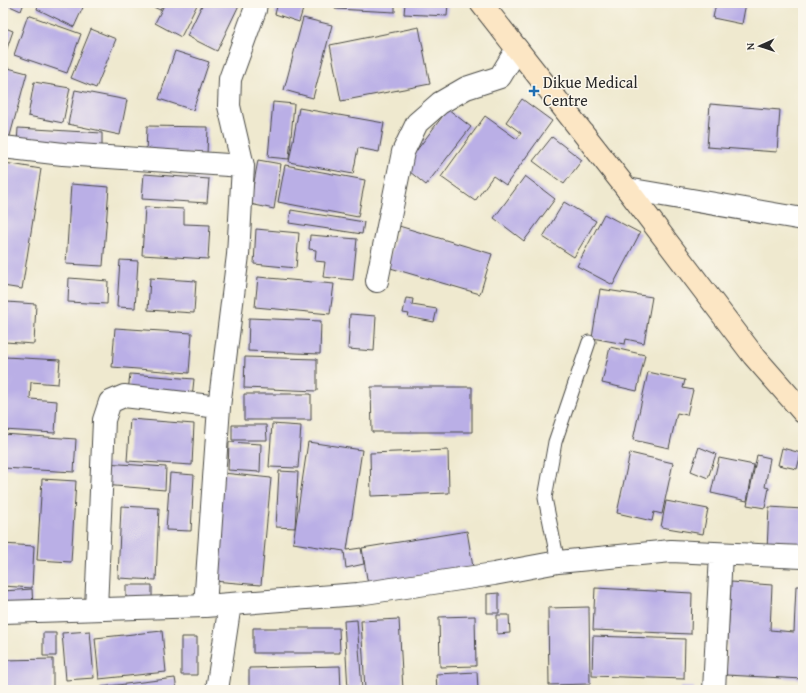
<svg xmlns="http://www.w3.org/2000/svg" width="806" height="693" font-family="'Gentium Book Plus',serif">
<rect width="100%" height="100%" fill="#fbf7ec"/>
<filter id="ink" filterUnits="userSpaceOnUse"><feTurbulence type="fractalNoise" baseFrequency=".025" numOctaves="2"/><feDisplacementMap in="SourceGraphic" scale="8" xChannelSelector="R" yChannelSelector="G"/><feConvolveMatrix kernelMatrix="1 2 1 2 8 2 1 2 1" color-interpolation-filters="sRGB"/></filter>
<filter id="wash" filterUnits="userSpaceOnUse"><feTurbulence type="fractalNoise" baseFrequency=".012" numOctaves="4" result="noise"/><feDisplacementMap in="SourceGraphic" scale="16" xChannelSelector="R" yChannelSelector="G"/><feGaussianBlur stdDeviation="0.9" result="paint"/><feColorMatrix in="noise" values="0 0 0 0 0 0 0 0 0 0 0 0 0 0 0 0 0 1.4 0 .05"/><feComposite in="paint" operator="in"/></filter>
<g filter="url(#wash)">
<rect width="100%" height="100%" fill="#efe9cf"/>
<g id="blocks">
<path fill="#baafe6" d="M3,3H24L21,11Z
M39,3H85L74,27L37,9Z
M145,3H163L160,10Z
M165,3H198L181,37L155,23Z
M203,3H240L217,51L187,36Z
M278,3H293L304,6L299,22L275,14Z
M335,3H395V12L335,9Z
M405,3H448L447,16L404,14Z
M716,3H746L742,24L713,18Z
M28,15L81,34L67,73L14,55Z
M303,18L332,25L313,98L284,90Z
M3,27L13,31L3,60Z
M419,27L430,84L341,101L330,45Z
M91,29L116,39L96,88L71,78Z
M175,51L209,62L193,110L159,99Z
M8,68L27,73L8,143L3,142V87Z
M34,82L70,88L63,123L28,116Z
M75,90L127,100L120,135L68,124Z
M522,99L552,121L506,185L493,176L475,201L441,177L485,116L517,139L521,133L506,122Z
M273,102L294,104L289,159L268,157Z
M710,104L780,110L777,152L707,147Z
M299,108L384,123L379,152L358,148L353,174L289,162Z
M448,109L471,127L426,185L404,167Z
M147,126L208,127L207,155L146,154Z
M18,128L102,133V149L17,144Z
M552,137L582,160L564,184L533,161Z
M258,160L281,164L274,209L250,204Z
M5,163L41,169L22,289L3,286V176Z
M285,165L365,180L358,217L278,202Z
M144,174L209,179L207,203L142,199Z
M525,176L555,199L524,241L494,218Z
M71,184L109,187L103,266L66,264Z
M564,202L596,221L574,257L543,237Z
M145,207L184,209V224L210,225L208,259L142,255Z
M291,210L364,222L362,234L289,223Z
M604,214L640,233L613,285L577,266Z
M399,226L492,254L480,294L387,267Z
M256,229L299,233L296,268L254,264Z
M310,235L357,239L353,280L323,277L325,262L315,261L316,250L309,249Z
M120,260L138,261L135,308L117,307Z
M258,277L334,284L330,314L255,307Z
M69,278L108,281L107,304L68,302Z
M150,278L196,281L194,313L148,310Z
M600,289L652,297L644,343L626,339L625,344L592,338Z
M406,298L413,299L412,305L437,309L434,322L408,317L409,314L403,313Z
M7,302L36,304L34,344L5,342Z
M350,314L376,316L374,351L348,349Z
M249,318L321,321L320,354L248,351Z
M115,328L192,333L189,373L112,367Z
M610,347L645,355L637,391L602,383Z
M5,357L60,360L58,384L31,382L30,399L57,401L55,433L3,430V386Z
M245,357L317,359V391L244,388Z
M648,372L685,380L683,388L693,390L687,415L677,413L669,448L633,440Z
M130,374L194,379L192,398L128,392Z
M371,387H472V432H372Z
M244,394H311V420H244Z
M130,419L194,424L192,465L127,461Z
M272,424L301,426L298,468L269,467Z
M232,425H266L267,440H232Z
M3,434L76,439L74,472L3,468Z
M229,442L261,444L260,472L228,470Z
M308,442L362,450L347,550L361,548L364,564L346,568L344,551L293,543Z
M699,447L716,454L708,478L691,471Z
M782,448L801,453L797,469L778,465Z
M448,450L449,493L371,496L370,453Z
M630,453L673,463L662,514L654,512L652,521L617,513Z
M757,455L770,458L765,487L769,488L765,508L747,505Z
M719,458L754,465L747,501L711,493Z
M105,463L166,467L165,490L103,485Z
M279,471L298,472L295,528L276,527Z
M170,473L194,475L191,531L166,530Z
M223,473L271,478L261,585L213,581Z
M42,479L76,481L71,562L37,560Z
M666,501L708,509L703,534L661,527Z
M121,506L159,508L156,580L118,578Z
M769,507L803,509V552L767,550Z
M467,531L473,567L368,585L362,548Z
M3,544L34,546L32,588L3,586Z
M731,582L772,585L770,630L794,632L796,586H803V679L726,675Z
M126,585H152V600H126Z
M595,588L692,593L691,634L593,630Z
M32,589L33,608L3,610V591Z
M499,593V613H487V594Z
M589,607L590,684L549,685L548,608Z
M497,615H509L510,633L497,634Z
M475,616L476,666L440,667L439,617Z
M399,619L403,690H365L361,621Z
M357,620L362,690H348L344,621Z
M253,628H339L340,653H253Z
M90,631L94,678L66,680L62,633Z
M162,631L166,672L99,679L95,638Z
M43,633H56V656H43Z
M593,636L685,639L684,679L592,676Z
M181,637H197V675H181Z
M53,659V690H4L3,660Z
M340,666L341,690H249V668Z
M477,672L478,690H437L436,674Z
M175,678L177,690H102L101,687Z
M680,687H694V690H680Z"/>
</g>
</g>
<g filter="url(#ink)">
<use href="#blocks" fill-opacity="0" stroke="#484844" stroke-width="1"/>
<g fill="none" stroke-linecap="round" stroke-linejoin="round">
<g stroke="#484844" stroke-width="15">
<path id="lane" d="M558,562L545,498L555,442L589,342"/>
</g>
<g stroke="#484844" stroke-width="24">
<path id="street" d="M3,147L63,154L243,166
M627,189L803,219
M377,281L403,152L417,123L440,103L466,88L500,77L517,49
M205,606L219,407L238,255L243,166L229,106L230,79L255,10L256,3
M96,609L104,420L110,402L124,396L219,407
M3,612L205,606L358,594L494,574L558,562L671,551L803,557
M217,690L230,604
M714,690L721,554"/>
</g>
<g stroke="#484844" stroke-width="24">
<path id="secondary" d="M481,3L627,189L753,355L803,412"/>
</g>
<use href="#lane" stroke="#fff" stroke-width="13"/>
<use href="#street" stroke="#fff" stroke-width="22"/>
<use href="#secondary" stroke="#fce6c4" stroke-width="22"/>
</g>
</g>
<path fill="#1f6fb2" stroke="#fbf7ec" stroke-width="1.5" d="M532 85h4v4h4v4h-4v4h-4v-4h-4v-4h4z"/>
<g text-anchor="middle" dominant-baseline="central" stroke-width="3" stroke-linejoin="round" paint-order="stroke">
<g font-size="16" fill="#2b2b2b" stroke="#fbf7ec" text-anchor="start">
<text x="543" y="82">Dikue Medical<tspan x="543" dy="18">Centre</tspan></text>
</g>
</g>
<rect width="806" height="693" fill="none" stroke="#fbf7ec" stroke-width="16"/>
<g transform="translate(760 46) rotate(267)" stroke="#fbf7ec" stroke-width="3" paint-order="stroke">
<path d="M0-3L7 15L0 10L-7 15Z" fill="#2b2b2b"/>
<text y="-6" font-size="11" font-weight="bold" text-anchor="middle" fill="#2b2b2b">N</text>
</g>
</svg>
